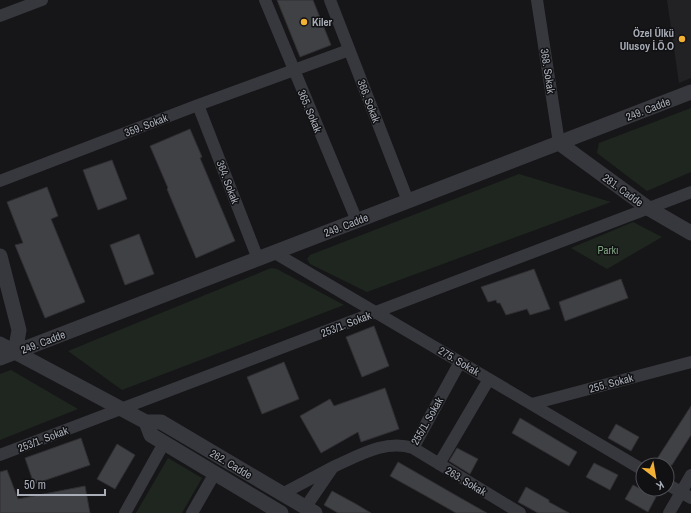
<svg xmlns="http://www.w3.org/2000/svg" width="691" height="513" font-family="'Archivo Narrow',sans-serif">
<rect width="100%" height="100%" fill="#161618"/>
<path fill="#222225" d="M667,0H691V78L679,83Z"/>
<path fill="#1e261f" d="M691,108V172L647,191L597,153L599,143Z
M519,174L611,202L367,292L310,264L307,259L310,255Z
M633,222L662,237L607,269L571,248Z
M271,268L277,269L344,305L122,390L68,351Z
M11,370L78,409L0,440V374Z
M168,458L202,478L182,513H136Z"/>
<path fill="#404145" stroke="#303034" d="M277,0H313L331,45L300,57Z
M190,129L202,157L200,158L235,241L196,258L167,189L168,188L150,146Z
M112,160L127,199L98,210L83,170Z
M47,187L58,216L51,219L85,302L45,318L15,245L23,243L7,202Z
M139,234L154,274L125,285L110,245Z
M534,269L550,309L530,315L527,309L506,315L500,303H497L496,300L488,302L481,287Z
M621,279L628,298L565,321L559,302Z
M374,326L389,366L362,377L346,337Z
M284,362L299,399L262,414L247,377Z
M385,388L399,429L361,442L358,432L321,453L300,416L330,399L334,406Z
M691,406V435L672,465H653Z
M520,418L577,452L569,466L512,433Z
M616,424L639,437L631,451L608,438Z
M81,438L90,465L34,484L25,458Z
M117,444L135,455L115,489L97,479Z
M457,448L478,459L470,474L449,461Z
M398,462L457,496L487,513H456L426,496L390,476Z
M594,463L618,475L610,490L586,477Z
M7,470L18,499L85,486L90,513H0V472Z
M633,485L656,497L648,512L625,499Z
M526,487L549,500V502L569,513H538L518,502Z
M332,491L356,504L371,513H338L324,505Z"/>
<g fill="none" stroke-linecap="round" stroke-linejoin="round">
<path stroke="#37383d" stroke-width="12" d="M265,0L357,221
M330,0L408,201
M537,0L559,143
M0,16L42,0
M198,105L258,259
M0,181L198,105L349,50
M275,253L643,470
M532,404L691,362
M413,448L520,513
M0,455L691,192
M439,464L489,379
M333,467C358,456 385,439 413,448L460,362
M667,484L691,498
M282,494L333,467L305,508
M125,513L164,443
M192,513L215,473
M669,513L691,475"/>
<path stroke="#37383d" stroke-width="15" d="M559,143L648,208L691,233
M0,256L19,330L15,353
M0,344L146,422H161L315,513
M0,358L691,92
M146,422L151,435L281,513"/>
</g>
<g fill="#f2b134" stroke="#111113" stroke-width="1.5">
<circle cx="304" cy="22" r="4"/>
<circle cx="682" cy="39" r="4"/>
</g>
<g text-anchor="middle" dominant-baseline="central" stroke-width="3" stroke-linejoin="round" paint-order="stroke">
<g font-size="11" font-weight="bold" fill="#a8adb8" stroke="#111113" text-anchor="start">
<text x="312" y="22">Kiler</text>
<text x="674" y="33" text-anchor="end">Özel Ülkü<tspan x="674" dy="13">Ulusoy İ.Ö.O</tspan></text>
</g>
<g font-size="11" fill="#a8adb8" stroke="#111113">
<text transform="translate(548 71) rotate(81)">368. Sokak</text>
<text transform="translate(369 101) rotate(69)">366. Sokak</text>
<text transform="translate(648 109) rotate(-21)">249. Cadde</text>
<text transform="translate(310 111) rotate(67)">365. Sokak</text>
<text transform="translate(146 125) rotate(-21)">359. Sokak</text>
<text transform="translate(228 182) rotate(69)">364. Sokak</text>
<text transform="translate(623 190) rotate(36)">281. Cadde</text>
<text transform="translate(346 225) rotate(-21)">249. Cadde</text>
<text transform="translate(346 324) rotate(-21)">253/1. Sokak</text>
<text transform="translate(43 342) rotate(-21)">249. Cadde</text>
<text transform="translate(459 361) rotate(31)">275. Sokak</text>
<text transform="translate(611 383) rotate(-15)">255. Sokak</text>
<text transform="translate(427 421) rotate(-60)">255/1. Sokak</text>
<text transform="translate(43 439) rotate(-21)">253/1. Sokak</text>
<text transform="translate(231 464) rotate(31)">262. Cadde</text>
<text transform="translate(466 481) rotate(31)">263. Sokak</text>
</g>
<g font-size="11" fill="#7fa381" stroke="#111113">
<text x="608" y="250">Parkı</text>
</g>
</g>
<g transform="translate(655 477) rotate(149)"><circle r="19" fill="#111113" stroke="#4d4f55"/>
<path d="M0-3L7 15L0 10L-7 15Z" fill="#f2b134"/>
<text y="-6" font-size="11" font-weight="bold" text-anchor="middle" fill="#a8adb8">K</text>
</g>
<path d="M18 489v6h87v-6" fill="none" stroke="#a8adb8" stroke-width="2"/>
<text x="24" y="489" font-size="12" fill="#a8adb8" stroke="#111113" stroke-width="3" paint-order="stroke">50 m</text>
</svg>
